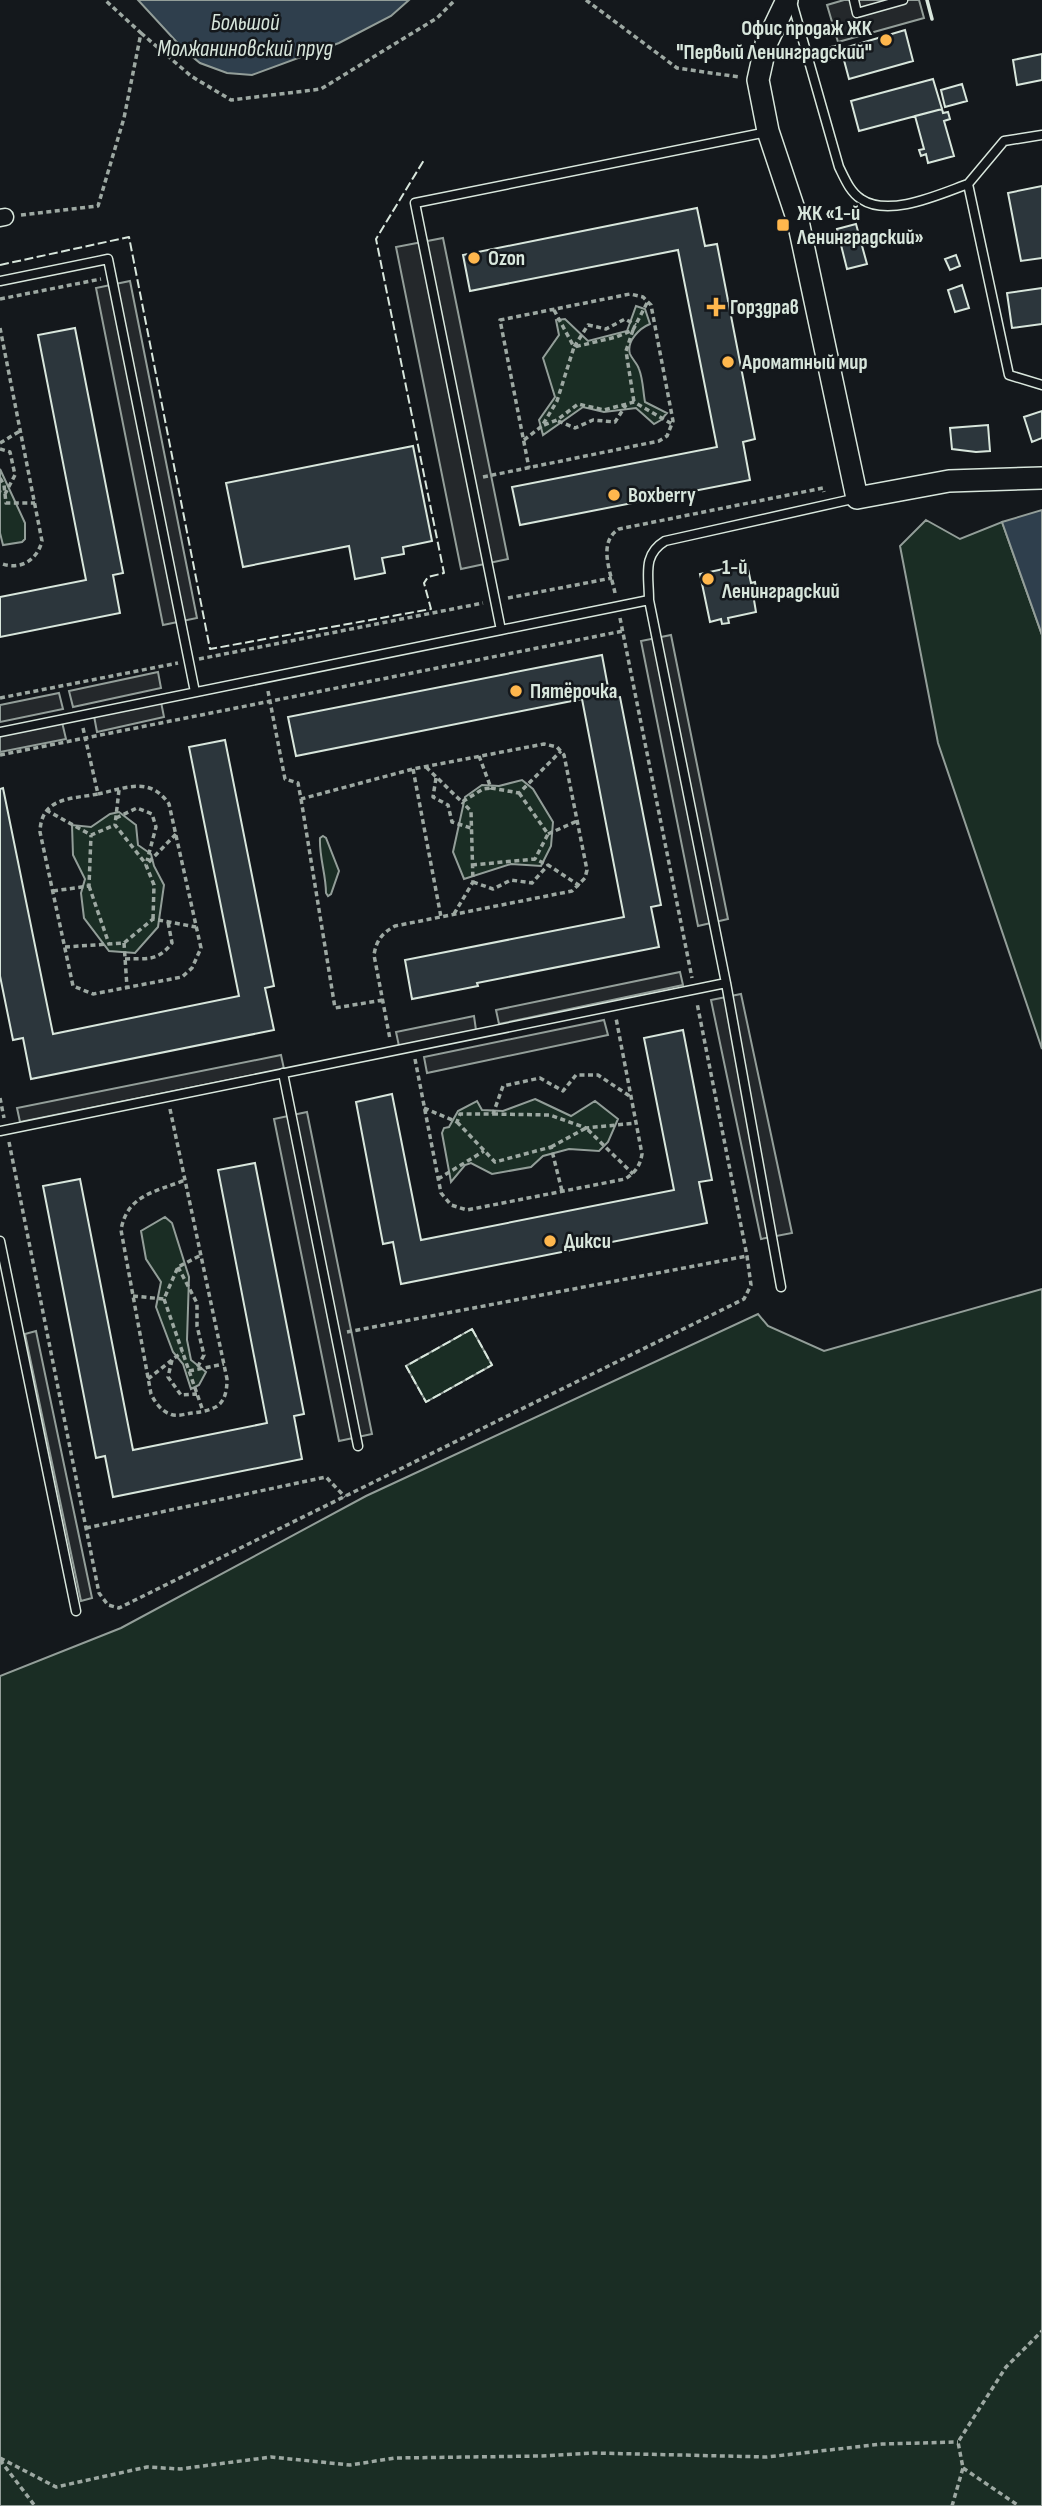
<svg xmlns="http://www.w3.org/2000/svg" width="1042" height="2506" font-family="'Sofia Sans Condensed',sans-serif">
<rect width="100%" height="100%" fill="#14181c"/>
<path fill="#1a2d24" stroke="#939e99" stroke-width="2" d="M636,306L645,309L650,324C640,328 626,341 630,354C632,359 637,363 639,369C643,379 643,391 645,402L667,413L661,420L654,424L636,408L604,412L583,407L543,435L539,420L555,397L543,358L559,335L556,320L565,319L588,341L627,331Z
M0,469L25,523V539L22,542L3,545L0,533Z
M926,520L960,539L1002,522L1042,635V1049L938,743L900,546Z
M522,780L533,789L553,822L551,846L541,866L511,864L464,879L453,852L465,797L482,785L499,786Z
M119,812L136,825L138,845L151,854L154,866L164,885L158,927L135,953L109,951L84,918L81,893L85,879L73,855L72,825L91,827L110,814Z
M323,836L326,838L339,871L331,894L328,896L326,893C326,874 319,857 320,838Z
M535,1099L571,1116L595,1101L618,1119L608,1142L599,1151L569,1149L543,1156L531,1167L492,1174L471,1163L465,1165L451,1182L442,1133L444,1128L449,1127L458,1111L477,1101L482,1110L503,1111Z
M165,1217L172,1223L189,1277L187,1340L191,1360L206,1372L199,1385L191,1389L183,1364L173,1352L156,1307L161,1282L146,1259L141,1231Z
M1042,1289V2506H0V1676L121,1628L366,1496L758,1314L768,1326L824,1351Z
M472,1329L492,1365L426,1402L406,1366Z"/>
<path fill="#24282b" stroke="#939e99" stroke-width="2" d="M844,0H919L924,18L838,42L827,5Z
M443,238L508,559L461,569L396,247Z
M130,281L197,618L163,625L96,288Z
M671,635L728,919L698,926L641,641Z
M158,672L161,688L73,707L69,691Z
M59,693L63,709L0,722V705Z
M161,702L164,717L97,732L94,716Z
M62,722L66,739L0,752V735Z
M680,972L683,985L499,1024L496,1010Z
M741,994L792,1233L761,1239L711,1000Z
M474,1016L476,1030L399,1046L396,1032Z
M604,1020L608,1035L427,1073L424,1057Z
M281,1055L284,1069L20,1122L17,1108Z
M307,1112L372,1434L339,1441L274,1119Z
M36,1331L92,1598L81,1601L25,1334Z"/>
<path fill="#2f3f4d" stroke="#939e99" stroke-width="2" d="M138,0H409L391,16L339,43L252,75L227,73L200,63L184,50Z
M1042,510V635L1002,522Z"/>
<path fill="#2c363c" stroke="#d8e6dc" stroke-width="2" d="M905,30L913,61L849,79L841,49Z
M835,46L838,57L826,61L823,49Z
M1042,54V80L1017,85L1013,60Z
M933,79L942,109L859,131L851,101Z
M962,84L967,101L945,107L941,90Z
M942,109L943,113L948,112L950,119L944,121L954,156L928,163L926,154L921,156L919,150L924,149L915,116Z
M1042,186V258L1021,261L1008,193Z
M697,208L705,246L717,244L755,439L743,442L750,480L520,525L512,487L717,447L678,250L470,291L463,255Z
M856,224L867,264L847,269L837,229Z
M956,255L960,266L950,270L945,259Z
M962,285L969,308L955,312L948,290Z
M1042,288V324L1012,328L1007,293Z
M75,328L123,573L113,575L120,613L0,637V597L86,580L38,335Z
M1042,411V438L1032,442L1024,417Z
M988,425L990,451L976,452L952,449L950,428Z
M413,446L432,541L403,547L404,554L382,558L385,573L355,579L349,546L243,567L226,483Z
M747,564L751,583L755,582L757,593L753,594L756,612L728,618L729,623L722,624L721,619L710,622L700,574Z
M602,655L610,698L620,697L661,905L651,907L659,947L477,983L478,986L412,999L405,960L624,917L582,699L296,756L288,717Z
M225,740L274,986L265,988L274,1030L31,1079L23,1038L13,1040L0,976V789L3,788L53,1034L239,996L189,747Z
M683,1030L712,1180L699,1182L707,1223L401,1284L393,1242L383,1244L356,1102L392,1094L421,1240L674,1190L644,1038Z
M255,1163L304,1414L294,1416L302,1459L113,1497L105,1456L96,1458L43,1186L80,1179L133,1450L267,1423L218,1170Z"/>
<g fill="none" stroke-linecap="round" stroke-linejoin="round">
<g stroke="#d8e6dc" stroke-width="11">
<path id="service" d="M854,0L857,13L903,0
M792,2L839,167C845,179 850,192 861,199C889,218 940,194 968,184
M1042,135L1004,141L968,184L1009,375L1042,385
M0,281L108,259L195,692
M649,600C649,575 642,555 665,541L857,498
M0,732L501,630
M726,983L781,1287
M283,1073L358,1446
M0,1131L726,983L649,600L501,630L415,203L767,132
M0,1241L76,1611"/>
</g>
<g stroke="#d8e6dc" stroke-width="19">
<path id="minor" d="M0,218L5,217"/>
</g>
<g stroke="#d8e6dc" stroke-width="24">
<path id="tertiary" d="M787,0L766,44L758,80L768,131L798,221L857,498L949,481L1042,478"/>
</g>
<path stroke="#9da8a2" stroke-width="3.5" stroke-dasharray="5 3.5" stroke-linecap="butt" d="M586,0L677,68L739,77
M141,33L191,76L231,100L321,89L437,18L455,0
M21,215L98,206L124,118L141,33L105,0
M0,299L101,279
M554,310L574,347L588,325L606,329L625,319L636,325
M0,328L42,541C37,561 19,571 0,563
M633,330L626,351L634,402
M558,421L575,428L593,420L615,422L626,405
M544,425L557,420L578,404L604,410L634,402L672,424
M524,440L542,426L557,401L574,347L616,337L633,330L648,301
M0,443L20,431
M0,449L10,452L15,475L5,494L0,492
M483,477L659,441L667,436L673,421L651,305L643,297L630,294L500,320L529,468
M0,478L4,485L6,503H35
M615,593C611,573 597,542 619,529L823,488L824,492
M508,598L612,578
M620,618L692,978
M199,659L483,603
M268,691L285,779L298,783L301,799L413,769L544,744L557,747L564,755L587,870L585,878L572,891L395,926C382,933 376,941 374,955L390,1039
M0,698L178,663
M83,728L98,794C71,799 41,797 40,832L73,986L93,994L182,977L192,968L201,948L169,804C150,776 126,788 98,794
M0,755L623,631
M479,756L491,788L519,793L561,751
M426,767L462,802L483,789L491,788
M413,769L441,917
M436,778L433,797L448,805L452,822L471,828
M119,790L115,825L146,864
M519,793L548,834L535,859
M301,799L335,1008L383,1000
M46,810L91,835L115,825
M116,818L137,808L152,814L156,827L147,861
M548,834L577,821
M472,865L535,859L548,865L580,886
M473,882L493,889L511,880L532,883L548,865
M89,886L109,944
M53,891L89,886L91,835
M454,914L473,882L471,811L462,802
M153,919L154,885L146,865L176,834
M124,943L127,987
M65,947L124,943L153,919L196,927
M125,959C148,958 157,962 172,943L168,922
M415,1059L441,1193L451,1205L467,1210L625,1179C635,1173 640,1166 642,1154L616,1018
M0,1098L4,1118
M424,1108L457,1122L460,1114H493L503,1086L540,1078L563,1091L576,1075H598L631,1097
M170,1109L227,1379C227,1406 216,1410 192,1413C185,1414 176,1417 170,1414C161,1411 155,1402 151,1394L121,1230C127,1195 155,1192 185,1180
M493,1114L550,1115L586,1128L636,1123
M457,1122L495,1162L551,1147L562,1191
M9,1142L99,1593L108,1605L119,1608L744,1299L751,1285L747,1256L697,1003
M551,1147L586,1128L633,1174
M438,1179L484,1151
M178,1267L197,1303V1326L204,1355L196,1370
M133,1296L164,1299L178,1267L201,1255
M164,1299L203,1411
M347,1332L747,1256
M172,1360L168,1377L181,1395L197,1394
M189,1371L224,1364
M148,1379L182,1352
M86,1528L326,1477L345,1497
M0,2458L56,2487L147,2467L180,2469L271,2457L350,2465L395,2458L542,2456L594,2453L767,2457L882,2444L958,2442
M0,2460L35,2506
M963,2468L1019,2506
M952,2506L963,2468L958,2442L1006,2367L1042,2331"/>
<use href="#service" stroke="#14181c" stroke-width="8"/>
<use href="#minor" stroke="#14181c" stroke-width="16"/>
<use href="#tertiary" stroke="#14181c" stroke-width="21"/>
<path stroke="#d8e6dc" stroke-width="2" stroke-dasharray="9 3.5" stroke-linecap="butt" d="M0,265L129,237L210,649L431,609L424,583L428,577L444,573L376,239L424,160
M472,1329L492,1365L426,1402L406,1366Z"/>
<path stroke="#d8e6dc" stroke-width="3.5" d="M927,0L932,19"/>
</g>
<g fill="#ffb74d" stroke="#14181c" stroke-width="2.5">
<circle cx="886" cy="40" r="7"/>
<rect x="776" y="218" width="14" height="14" rx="3.5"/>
<circle cx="474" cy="258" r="7"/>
<path d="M712.5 296.5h7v7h7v7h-7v7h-7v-7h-7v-7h7z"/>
<circle cx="728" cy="362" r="7"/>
<circle cx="614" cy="495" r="7"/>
<circle cx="708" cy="579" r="7"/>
<circle cx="516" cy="691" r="7"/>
<circle cx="550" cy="1241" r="7"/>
</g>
<g text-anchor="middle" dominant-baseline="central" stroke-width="5" stroke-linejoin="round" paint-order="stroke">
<g font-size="21" font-weight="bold" fill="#d8e6dc" stroke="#14181c" text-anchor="start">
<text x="872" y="28" text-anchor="end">Офис продаж ЖК<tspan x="872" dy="24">"Первый Ленинградский"</tspan></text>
<text x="797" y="213">ЖК «1-й<tspan x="797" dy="24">Ленинградский»</tspan></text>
<text x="488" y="258">Ozon</text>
<text x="730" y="307">Горздрав</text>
<text x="742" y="362">Ароматный мир</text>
<text x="628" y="495">Boxberry</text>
<text x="722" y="567">1-й<tspan x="722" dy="24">Ленинградский</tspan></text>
<text x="530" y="691">Пятёрочка</text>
<text x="564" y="1241">Дикси</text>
</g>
<g font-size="23" font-style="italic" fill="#d8e6dc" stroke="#14181c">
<text x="245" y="23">Большой<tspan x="245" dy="26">Молжаниновский пруд</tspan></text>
</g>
</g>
</svg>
